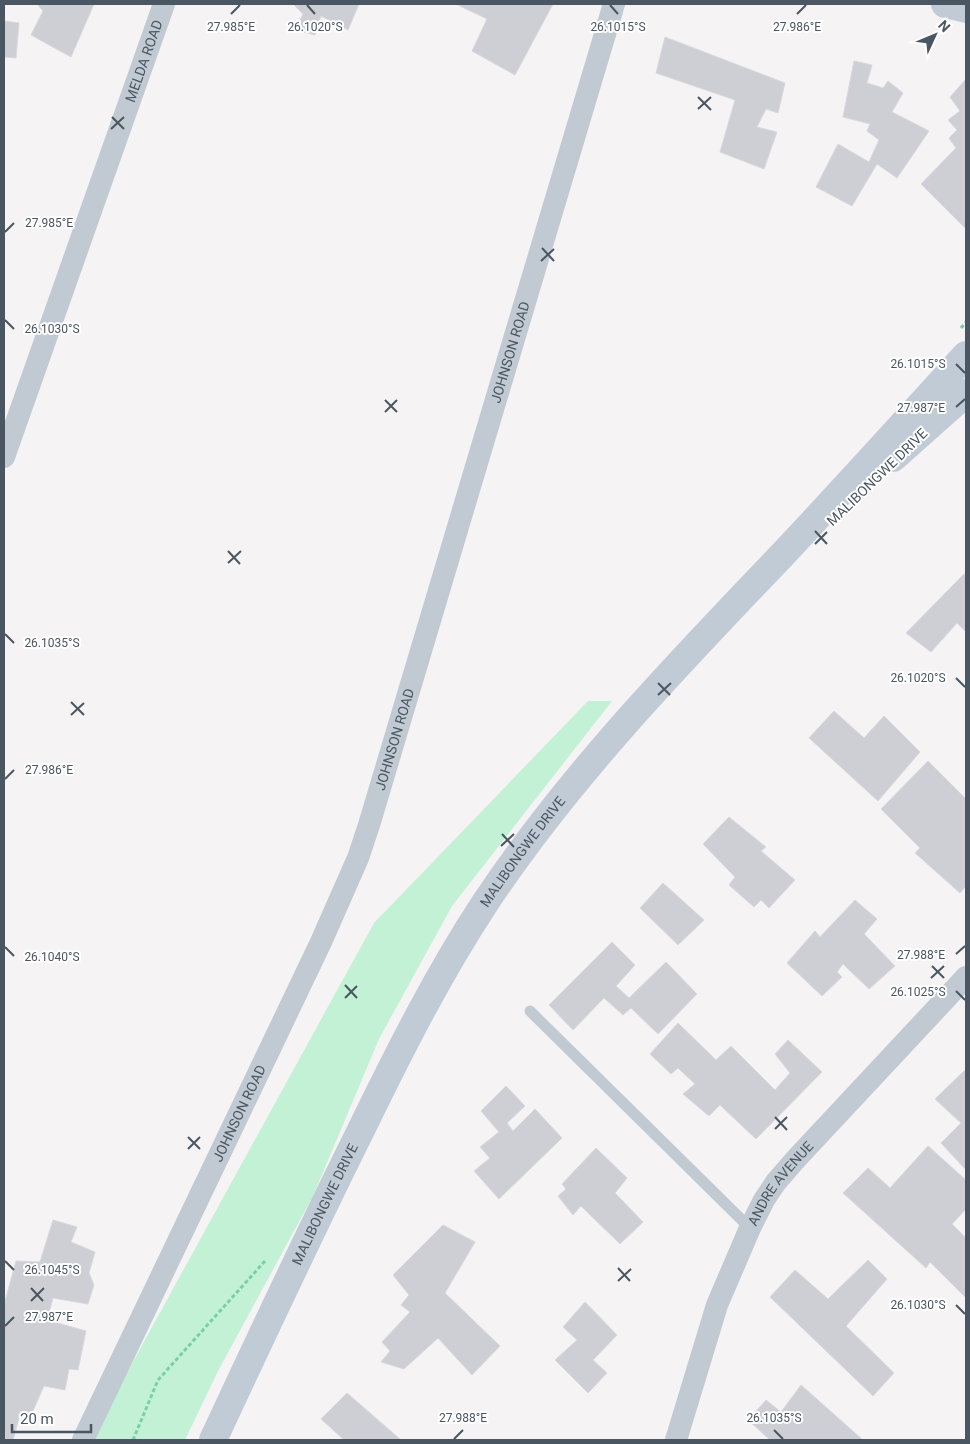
<svg xmlns="http://www.w3.org/2000/svg" width="970" height="1444" font-family="Roboto,sans-serif">
<rect width="100%" height="100%" fill="#f5f3f3"/>
<path fill="#c3f1d5" d="M588,701H612L452,906L379,1039L313,1196L218,1371L185,1440H90L374,923Z"/>
<path fill="#cdcfd5" stroke="#d7d9de" d="M37,4H94L71,57L31,35L43,11Z
M293,4H359L348,30L321,16L315,35L296,30L303,14Z
M456,4H553L515,75L472,51L487,19Z
M4,21L19,23L16,58L4,57Z
M665,37L785,83L778,113L766,109L757,127L777,132L764,169L720,152L735,100L656,73Z
M854,61L872,65L867,83L883,88L888,81L903,93L892,112L929,131L897,178L877,164L852,206L816,187L838,144L869,162L879,140L867,131L870,124L843,117Z
M966,79V229L921,184L956,148L949,138L957,130L948,120L960,111L950,97Z
M964,574L966,577V632L957,623L931,652L906,633Z
M834,711L864,738L884,716L920,752L878,801L809,738Z
M928,761L966,799V886L960,893L915,853L920,848L881,809Z
M729,817L766,847L761,851L795,880L769,908L761,900L754,907L729,885L735,877L703,844Z
M663,883L704,920L678,945L640,908Z
M855,900L877,919L864,934L895,966L869,989L843,964L837,972L842,977L822,996L787,963L815,931L820,937Z
M612,942L635,965L616,986L629,998L666,962L697,994L658,1034L631,1008L623,1015L604,998L573,1030L549,1005Z
M678,1023L716,1060L731,1046L775,1090L790,1073L775,1054L788,1040L822,1072L756,1139L720,1105L709,1116L683,1094L695,1084L678,1068L671,1074L650,1054Z
M965,1070L966,1072V1170L941,1143L961,1123L935,1099Z
M506,1086L525,1106L507,1123L513,1131L535,1109L562,1138L499,1199L474,1171L490,1158L480,1147L499,1132L481,1111Z
M928,1146L966,1180V1209L952,1224L966,1238V1298L930,1262L926,1268L843,1193L868,1168L890,1188Z
M596,1148L627,1178L615,1193L643,1222L620,1244L581,1206L573,1215L558,1196L566,1189L562,1184Z
M53,1220L77,1227L71,1242L95,1252L89,1273L94,1285L88,1304L53,1298L47,1320L86,1331L78,1370L69,1369L65,1390L44,1386L32,1413L21,1411L13,1440H4V1305L16,1261L40,1262Z
M443,1225L475,1242L445,1293L500,1346L472,1375L438,1338L404,1369L381,1362L390,1351L382,1342L410,1312L401,1305L409,1295L393,1275Z
M868,1260L887,1279L846,1326L894,1373L873,1396L770,1297L795,1270L828,1299Z
M585,1302L617,1335L593,1360L607,1373L588,1393L555,1360L577,1340L563,1327Z
M801,1385L863,1440H770L748,1420L766,1400L781,1412Z
M347,1393L401,1440H344L321,1419Z"/>
<g fill="none" stroke-linecap="round" stroke-linejoin="round">
<path stroke="#7ad0a6" stroke-width="3" stroke-dasharray="4 2.5" stroke-linecap="butt" d="M961,328L966,322
M133,1440L158,1380L265,1261"/>
<path stroke="#c1cad2" stroke-width="11" d="M530,1011L750,1228"/>
<g stroke="#c1cad2" stroke-width="22">
<path id="s1" d="M4,457L164,4"/>
<path id="s2" d="M83,1440L321,942L358,858L369,825L614,4"/>
<path id="s3" d="M676,1440L717,1305L750,1228L764,1200L776,1182L796,1159L966,977"/>
</g>
<g stroke="#c1cbd6" stroke-width="28">
<path d="M945,4L966,9"/>
<path d="M893,458L966,393"/>
<path id="s4" d="M213,1440C261,1337 309,1234 360,1132C398,1054 437,976 485,903C570,775 679,663 785,552C846,487 906,421 966,355"/>
</g>
</g>
<path fill="none" stroke="#4a5661" stroke-width="2" d="M307,5L315,14M610,5L618,14M231,14L240,5M797,14L806,5M698,97L711,110M698,109L711,97M112,117L124,129M111,129L124,117M5,232L14,223M542,248L554,261M541,261L554,249M5,320L14,329M956,364L965,373M385,400L397,412M956,407L965,399M385,412L397,400M815,531L827,544M815,544L827,532M228,551L240,564M228,563L241,551M5,634L14,643M956,678L965,687M658,683L670,695M658,695L671,683M71,702L84,715M71,715L84,703M5,779L14,770M502,834L514,847M501,846L514,834M5,947L14,956M956,954L965,946M932,966L944,978M931,978L944,966M345,985L357,998M956,991L965,1000M345,998L357,986M775,1117L787,1130M775,1129L787,1117M188,1137L200,1149M188,1149L200,1137M5,1261L14,1270M618,1268L630,1281M618,1281L631,1269M31,1288L43,1301M31,1301L44,1288M956,1305L965,1314M5,1326L14,1317M774,1430L783,1439M454,1439L463,1430"/>
<g text-anchor="middle" dominant-baseline="central" stroke-width="4" stroke-linejoin="round" paint-order="stroke">
<g font-size="14" fill="#4a5661" stroke="#fff">
<text stroke="none"><textPath href="#s1" startOffset="420">MELDA ROAD</textPath></text>
<text stroke="none"><textPath href="#s2" startOffset="1172">JOHNSON ROAD</textPath></text>
<text transform="translate(877 477) rotate(-44)">MALIBONGWE DRIVE</text>
<text stroke="none"><textPath href="#s2" startOffset="768">JOHNSON ROAD</textPath></text>
<text stroke="none"><textPath href="#s4" startOffset="666">MALIBONGWE DRIVE</textPath></text>
<text stroke="none"><textPath href="#s2" startOffset="362">JOHNSON ROAD</textPath></text>
<text stroke="none"><textPath href="#s3" startOffset="279">ANDRE AVENUE</textPath></text>
<text stroke="none"><textPath href="#s4" startOffset="261">MALIBONGWE DRIVE</textPath></text>
</g>
</g>
<g font-size="12" text-anchor="middle" fill="#4a5661" stroke="#fff" stroke-width="4" stroke-linejoin="round" paint-order="stroke">
<text x="231" y="31">27.985°E</text>
<text x="797" y="31">27.986°E</text>
<text x="315" y="31">26.1020°S</text>
<text x="618" y="31">26.1015°S</text>
<text x="49" y="227">27.985°E</text>
<text x="52" y="333">26.1030°S</text>
<text x="918" y="368">26.1015°S</text>
<text x="921" y="412">27.987°E</text>
<text x="52" y="647">26.1035°S</text>
<text x="918" y="682">26.1020°S</text>
<text x="49" y="774">27.986°E</text>
<text x="921" y="959">27.988°E</text>
<text x="52" y="961">26.1040°S</text>
<text x="918" y="996">26.1025°S</text>
<text x="52" y="1274">26.1045°S</text>
<text x="918" y="1309">26.1030°S</text>
<text x="49" y="1321">27.987°E</text>
<text x="774" y="1422">26.1035°S</text>
<text x="463" y="1422">27.988°E</text>
</g>
<rect width="970" height="1444" fill="none" stroke="#4a5661" stroke-width="10"/>
<g transform="translate(935 35) rotate(46)" stroke="#ffffff" stroke-width="4" paint-order="stroke">
<path d="M0-4L9 19L0 12L-9 19Z" fill="#4a5661"/>
<text y="-8" font-size="14" font-weight="bold" text-anchor="middle" fill="#4a5661">N</text>
</g>
<path d="M12 1424v8h79v-8" fill="none" stroke="#4a5661" stroke-width="2.5"/>
<text x="20" y="1424" font-size="15" fill="#4a5661" stroke="#ffffff" stroke-width="4" paint-order="stroke">20 m</text>
</svg>
